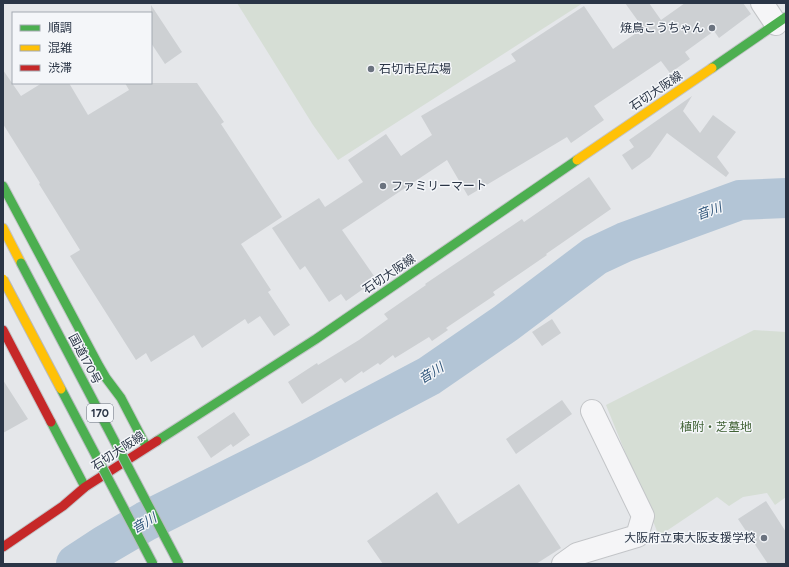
<svg xmlns="http://www.w3.org/2000/svg" width="789" height="567" font-family="Figtree,'Noto Sans JP',sans-serif">
<rect width="100%" height="100%" fill="#e5e7ea"/>
<path fill="#d6ded5" d="M237,3H583L338,160L313,125Z
M754,330L786,332V497L775,505L767,493L743,497L729,506L717,497L659,536L606,405Z"/>
<g fill="none" stroke-linecap="round" stroke-linejoin="round">
<path stroke="#b3c5d6" stroke-width="40" d="M76,564L105,545L146,521L302,443L429,376L506,323L595,256L625,242L740,200L786,198"/>
</g>
<path fill="#cdd0d3" d="M625,3H649L661,20L685,3H743L751,14L719,38L714,31L685,52L690,59L670,73L661,61L594,106L604,120L571,143L567,137L468,196L447,160L342,230L374,276L363,283L366,287L346,301L341,294L329,302L305,266L300,270L272,228L319,198L325,207L363,182L348,160L386,134L401,156L432,135L421,116L516,61L511,54L584,6L613,49L642,29L636,22L638,21Z
M151,5L182,52L165,64L151,43Z
M3,70L21,96L42,83H69L88,115L129,90L125,83H197L224,122L221,124L282,217L241,244L271,290L268,292L290,325L274,336L260,316L248,324L245,319L202,348L194,335L151,362L146,353L136,360L70,256L80,250L39,184L40,183L3,124Z
M692,96L683,111L700,133L713,115L736,132L717,157L729,173L726,177L667,133L650,157L632,170L622,155L634,147L629,140Z
M589,177L611,209L546,254L547,255L493,292L495,295L446,328L448,330L432,341L429,337L395,358L393,355L380,365L378,363L363,373L362,371L345,383L341,378L302,404L288,382L317,363L318,365L359,340L388,319L384,314L426,285L425,284L522,219L524,222Z
M552,319L561,333L542,346L532,332Z
M3,380L28,419L3,433Z
M562,400L572,414L516,454L506,439Z
M234,412L250,435L233,447L231,444L211,458L197,437Z
M519,484L561,548L536,564H383L367,541L437,492L458,524Z
M766,501L786,532V564H768L738,519Z"/>
<g fill="none" stroke-linecap="round" stroke-linejoin="round">
<g stroke="#c3c5c8" stroke-width="24">
<path id="street" d="M762,3L776,24
M563,564L577,554L637,536L643,516L592,411"/>
</g>
<g stroke="#c3c5c8" stroke-width="11">
<path id="fast" d="M712,68L786,17
M3,186L99,366L106,378L121,398L146,446
M51,422L85,487
M157,441L316,339L577,160"/>
</g>
<g stroke="#c3c5c8" stroke-width="11">
<path id="slow" d="M577,160L712,68
M3,228L21,263"/>
</g>
<g stroke="#c3c5c8" stroke-width="11">
<path id="jam" d="M3,330L51,422
M3,547L63,506L85,487L157,441"/>
</g>
<use href="#street" stroke="#f5f5f7" stroke-width="22"/>
<use href="#fast" stroke="#4caf50" stroke-width="9"/>
<use href="#slow" stroke="#ffc107" stroke-width="9"/>
<use href="#jam" stroke="#c62828" stroke-width="9"/>
<g stroke="#b7babf" stroke-width="11" stroke-linecap="butt">
<path id="fast-bridge" d="M21,263L179,564
M61,389L153,564"/>
</g>
<g stroke="#b7babf" stroke-width="11" stroke-linecap="butt">
<path id="slow-bridge" d="M3,279L61,389"/>
</g>
<use href="#fast-bridge" stroke="#4caf50" stroke-width="9"/>
<use href="#slow-bridge" stroke="#ffc107" stroke-width="9"/>
</g>
<g fill="#6b737f" stroke="#f4f6f9" stroke-width="1.5">
<circle cx="712" cy="28" r="4"/>
<circle cx="371" cy="69" r="4"/>
<circle cx="383" cy="186" r="4"/>
<circle cx="764" cy="538" r="4"/>
</g>
<g text-anchor="middle" dominant-baseline="central" stroke-width="3" stroke-linejoin="round" paint-order="stroke">
<rect fill="#f4f6f9" stroke="#676f7c" stroke-width="1" x="87" y="404" width="26" height="18" rx="3"/>
<g font-size="11" font-weight="bold" fill="#2a3546">
<text x="100" y="413">170</text>
</g>
<g font-size="12" fill="#2a3546" stroke="#f4f6f9" text-anchor="end">
<text x="704" y="28">焼鳥こうちゃん</text>
<text x="379" y="69" text-anchor="start">石切市民広場</text>
<text x="391" y="186" text-anchor="start">ファミリーマート</text>
<text x="756" y="538">大阪府立東大阪支援学校</text>
</g>
<g font-size="12" fill="#2a3546" stroke="#f4f6f9">
<text transform="translate(656 91) rotate(-34)">石切大阪線</text>
<text transform="translate(389 274) rotate(-34)">石切大阪線</text>
<text transform="translate(85 359) rotate(62)">国道170号</text>
<text transform="translate(118 451) rotate(-33)">石切大阪線</text>
</g>
<g font-size="12" fill="#416236" stroke="#f4f6f9">
<text x="716" y="427">植附・芝墓地</text>
</g>
<g font-size="13" font-style="italic" fill="#31577c" stroke="#f4f6f9">
<text transform="translate(709 211) rotate(-20)">音川</text>
<text transform="translate(431 373) rotate(-32)">音川</text>
<text transform="translate(144 523) rotate(-30)">音川</text>
</g>
</g>
<rect width="789" height="567" fill="none" stroke="#2a3546" stroke-width="8"/>
<rect x="12" y="12" width="140" height="72" fill="#f4f6f9" stroke="#a3a9b1"/>
<rect x="20" y="25" width="20" height="6" fill="#4caf50" stroke="#a3a9b1"/>
<text x="48" y="32" font-size="12" fill="#2a3546">順調</text>
<rect x="20" y="45" width="20" height="6" fill="#ffc107" stroke="#a3a9b1"/>
<text x="48" y="52" font-size="12" fill="#2a3546">混雑</text>
<rect x="20" y="65" width="20" height="6" fill="#c62828" stroke="#a3a9b1"/>
<text x="48" y="72" font-size="12" fill="#2a3546">渋滞</text>
</svg>
